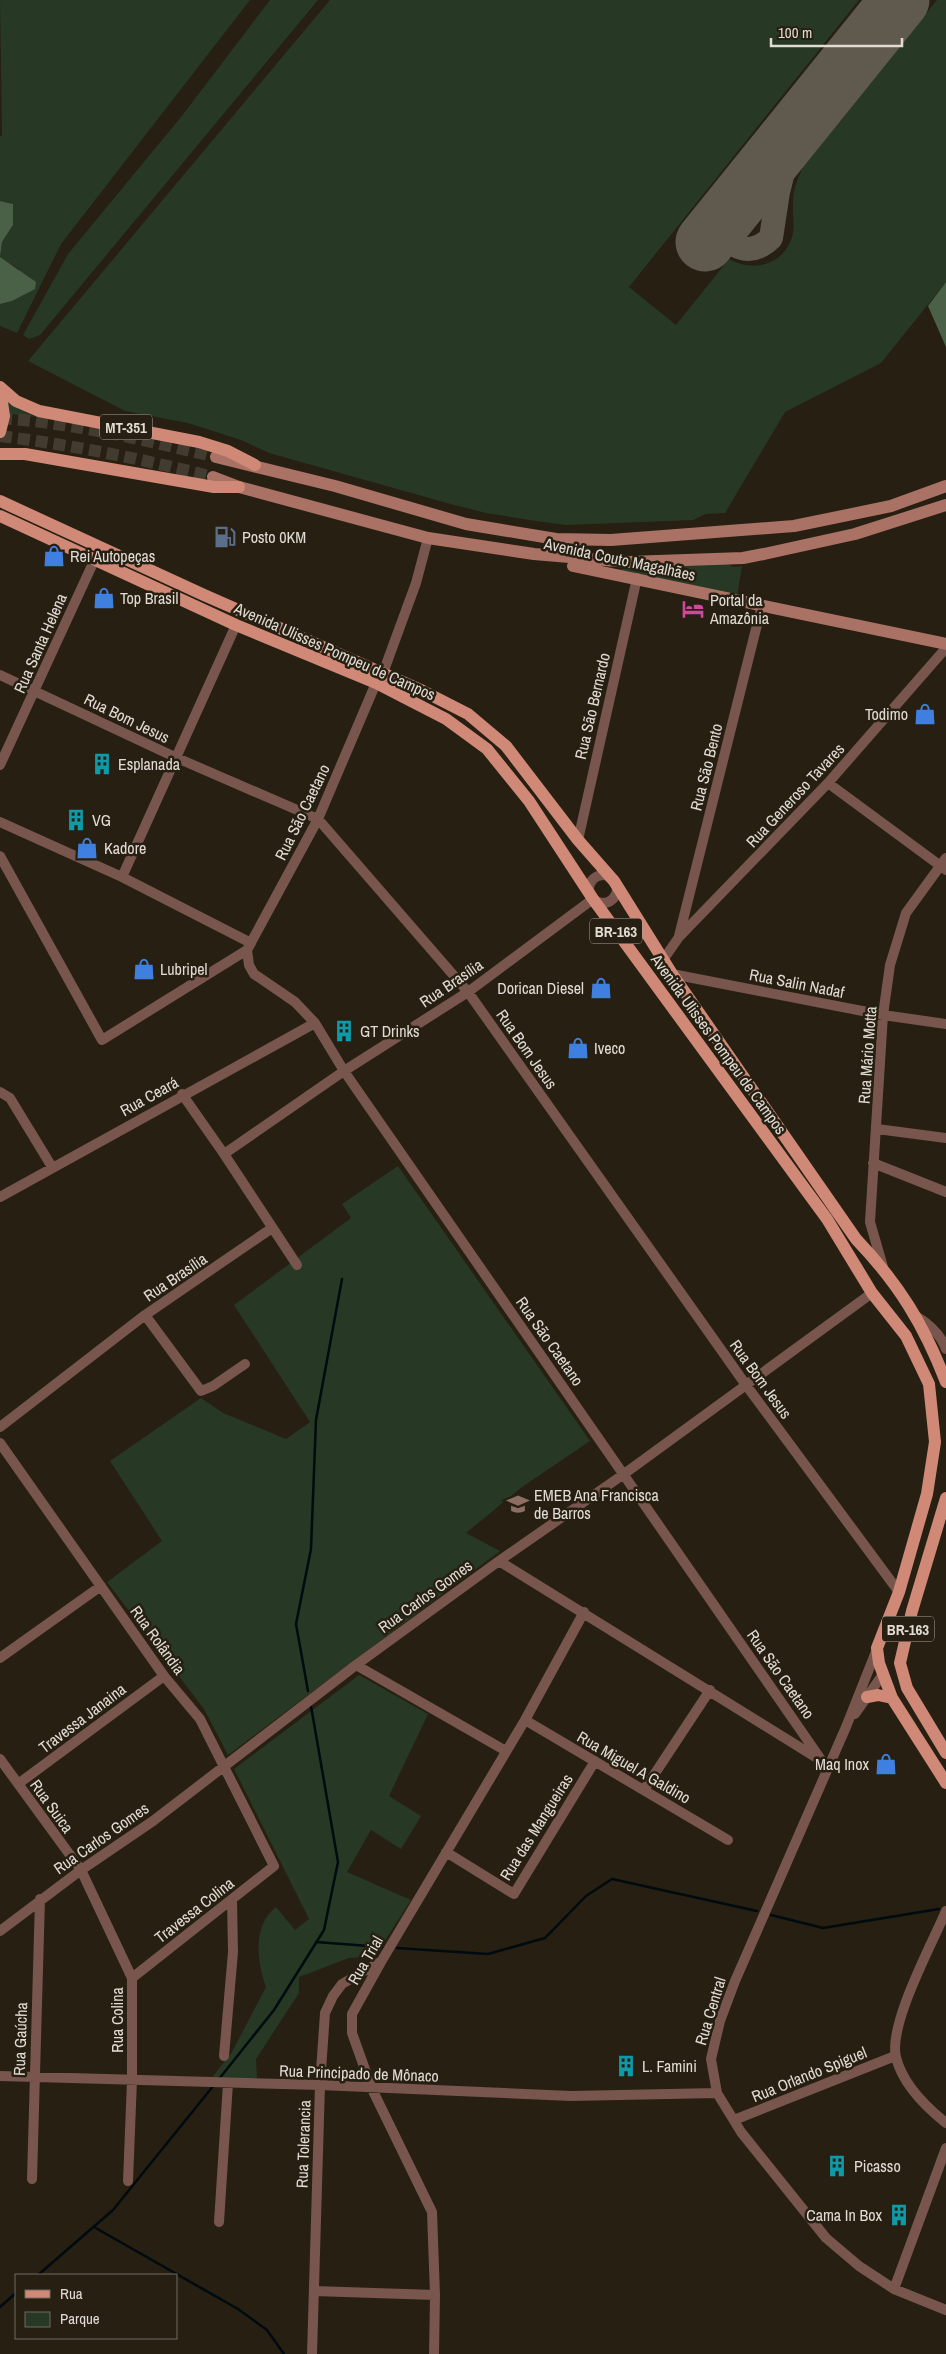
<svg xmlns="http://www.w3.org/2000/svg" width="946" height="2354" font-family="'Archivo Narrow',sans-serif">
<rect width="100%" height="100%" fill="#261f12"/>
<path fill="#273924" d="M0,0H250L61,244L17,333L0,326V304L12,301L19,269L0,258L2,242L13,225V204L0,201V137L2,135Z
M270,0H318L40,335L29,339L23,335L68,254L181,117Z
M330,0H859L629,287L676,325L729,259C752,272 781,266 791,240C796,227 792,214 793,201C793,189 798,178 803,167L937,0H946V282L881,363L785,412L725,513L706,514L693,520L566,525L536,521L486,513L447,503L269,453L241,440L188,423L125,411L28,361Z
M7,400L19,409L36,417L8,414Z
M727,564L733,567L742,566L737,597L622,571L621,569Z
M398,1166L590,1441L522,1487L466,1533L500,1551L228,1755L204,1709L107,1582L162,1541L110,1461L201,1398L223,1413L286,1439L310,1422L234,1305L351,1218L342,1204Z
M359,1675L428,1714L389,1796L421,1816L401,1849L371,1830L347,1872L411,1900L375,1956L349,1958L299,1977V1993L256,2059L257,2078L210,2080L232,2052L266,1987C257,1961 252,1926 276,1907L295,1930L309,1919L234,1769Z"/>
<path fill="#4a6047" d="M0,201L13,204V225L2,242L0,257L36,282L35,289L12,301L0,304Z
M946,282V347L928,306Z"/>
<g fill="none" stroke-linecap="round" stroke-linejoin="round">
<path stroke="#000b0f" stroke-width="2.5" d="M308,1691L296,1624L311,1549L316,1420L342,1279
M771,1915L823,1928L939,1909
M316,1942L382,1947
M397,1948L488,1954L545,1938L586,1896L612,1879L757,1911
M219,2079L274,2010L324,1930L338,1862L311,1706
M94,2227L238,2309L267,2330L284,2354
M38,2275L113,2210L214,2085
M0,2307L16,2293"/>
<path stroke="#5f594e" stroke-width="24" d="M714,231C734,246 749,259 771,238L778,192L785,164L803,120"/>
<path stroke="#5f594e" stroke-width="59" d="M705,242L900,0"/>
<path stroke="#423b2f" stroke-width="12" stroke-dasharray="12 6" stroke-linecap="butt" d="M0,418C73,423 145,440 216,457
M0,436C72,445 143,459 213,477"/>
<path stroke="#78554d" stroke-width="10" d="M383,673L416,583L428,538
M0,675L177,758L318,819L468,992L746,1385L899,1592
M376,683L318,819L247,950L249,965L254,974L295,1002L315,1023L344,1071L822,1761
M0,765L94,561
M828,783L946,870
M0,822L122,877L251,943
M578,840L637,578
M0,856L102,1040L247,950
M589 889a14 14 0 1 1 28 0a14 14 0 1 1-28 0Z
M122,877L236,625
M679,936L762,605
M663,960L679,937L828,783L946,648
M672,974L883,1015L946,1024
M0,1092L10,1098L52,1167
M182,1094L224,1154L297,1265
M877,1129L946,1138
M224,1154L344,1071L468,992L593,899
M873,1163L946,1192
M0,1197L315,1023
M883,1267L870,1222L883,1015L890,965L906,913L946,858
M145,1315L201,1391L213,1386L245,1364
M916,1316C929,1324 941,1335 946,1349
M0,1427L145,1315L272,1228
M0,1443L164,1676L200,1719L274,1866L132,1978
M499,1561L817,1758
M877,1649L846,1727L735,1981L720,2021L711,2059L717,2093L741,2132L826,2238L859,2266L894,2289L946,2310
M0,1658L101,1586
M356,1665L506,1751
M855,1714L883,1674
M525,1720L728,1840
M0,1759L81,1870L132,1978V2080L128,2181
M18,1784L164,1676
M644,1790L710,1690
M446,1852L514,1894L595,1761
M946,1911C932,1944 888,2025 896,2057C902,2083 926,2107 946,2123
M0,1931L81,1870L153,1821L356,1665L499,1561L624,1474L872,1293
M224,2056L233,1952L232,1900
M0,2076L320,2085L571,2096L717,2093
M734,2120L895,2056
M32,2179L40,1899
M219,2222L228,2083
M894,2289L946,2148
M314,2291L435,2295
M312,2354L320,2085L325,2013L333,1996L342,1984L380,1962
M434,2354L435,2295L432,2212L372,2089L352,2033V2014L381,1962L525,1720L584,1612"/>
<path stroke="#aa7265" stroke-width="12" d="M216,457L335,486L466,524L556,539L611,540L794,526L891,506L946,486
M213,477L239,487L428,538L534,554L629,562L743,558L764,554L855,534L946,505
M573,566L946,644"/>
<path stroke="#d08977" stroke-width="12" d="M0,387L16,401L39,411L199,442L228,451L255,465
M0,389L4,416L0,432
M0,454H25L214,487H239
M0,501L204,595L421,690L468,714L506,746L578,840L614,881L672,974L856,1239C899,1284 924,1325 946,1382
M0,516L236,625L376,683L446,719L487,749L529,801L593,899L827,1219L872,1293L906,1336L929,1384L935,1442L927,1494L899,1592L877,1648L879,1663L892,1698L946,1783
M946,1498L912,1611L900,1663L907,1688L946,1753
M867,1697L878,1695L892,1698"/>
</g>
<defs>
<g id="fuel-bare" transform="scale(1.725)"><path d="M-5.5-6h7V0h2V4h1.3V-2.5L3-4.5l.8-.8L6-3V5H2.5V1h-1V6h-7ZM-4.2-4.7v3.2H.2V-4.7Z" fill="#5c6f8a" stroke="#261f12" stroke-width="2.5" paint-order="stroke"/></g>
<g id="shop-bare" transform="scale(1.725)"><path d="M-5-2.5h2.3a2.7 3.5 0 0 1 5.4 0H5L5.5 6h-11ZM-1.5-2.5h3a1.5 2.3 0 0 0-3 0Z" fill="#3f7fe0" stroke="#261f12" stroke-width="2.5" paint-order="stroke"/></g>
<g id="hotel-bare" transform="scale(1.725)"><path d="M-6-4.5h1.5V1H6V5H4.5V3h-9V5H-6ZM-4 0a1.8 1.8 0 1 1 3.6 0ZM.5 0V-2.5h3Q6-2.5 6 0Z" fill="#d1479c" stroke="#261f12" stroke-width="2.5" paint-order="stroke"/></g>
<g id="building-bare" transform="scale(1.725)"><path d="M-4-6H4V6H1V3H-1V6H-4ZM-2.5-4.3h1.7v1.8h-1.7ZM.8-4.3h1.7v1.8H.8ZM-2.5-1h1.7V.8h-1.7ZM.8-1h1.7V.8H.8Z" fill="#0f9aa8" stroke="#261f12" stroke-width="2.5" paint-order="stroke"/></g>
<g id="school-bare" transform="scale(1.725)"><path d="M0-5L7-2L0 1L-7-2ZM-4 1L0 2.5L4 1V4Q0 6-4 4Z" fill="#8d6e63" stroke="#261f12" stroke-width="2.5" paint-order="stroke"/></g>
</defs>
<g fill-rule="evenodd">
<use href="#fuel-bare" x="225" y="537"/>
<use href="#shop-bare" x="54" y="556"/>
<use href="#shop-bare" x="104" y="598"/>
<use href="#hotel-bare" x="693" y="609"/>
<use href="#shop-bare" x="925" y="714"/>
<use href="#building-bare" x="102" y="764"/>
<use href="#building-bare" x="76" y="820"/>
<use href="#shop-bare" x="87" y="848"/>
<use href="#shop-bare" x="144" y="969"/>
<use href="#shop-bare" x="601" y="988"/>
<use href="#building-bare" x="344" y="1031"/>
<use href="#shop-bare" x="578" y="1048"/>
<use href="#school-bare" x="518" y="1504"/>
<use href="#shop-bare" x="886" y="1764"/>
<use href="#building-bare" x="626" y="2066"/>
<use href="#building-bare" x="837" y="2166"/>
<use href="#building-bare" x="899" y="2215"/>
</g>
<g text-anchor="middle" dominant-baseline="central" stroke-width="5" stroke-linejoin="round" paint-order="stroke">
<g fill="#261f12" stroke="#a8a399" stroke-width="1">
<rect x="100" y="414.5" width="52" height="25" rx="4"/>
<rect x="590" y="918.5" width="52" height="25" rx="4"/>
<rect x="882" y="1616.5" width="52" height="25" rx="4"/>
</g>
<g font-size="15" font-weight="bold" fill="#e0dbd3">
<text x="126" y="427">MT-351</text>
<text x="616" y="931">BR-163</text>
<text x="908" y="1629">BR-163</text>
</g>
<g font-size="16" fill="#e0dbd3" stroke="#261f12" text-anchor="start">
<text x="242" y="537">Posto 0KM</text>
<text x="70" y="556">Rei Autopeças</text>
<text x="120" y="598">Top Brasil</text>
<text x="710" y="600">Portal da<tspan x="710" dy="18">Amazônia</tspan></text>
<text x="908" y="714" text-anchor="end">Todimo</text>
<text x="118" y="764">Esplanada</text>
<text x="92" y="820">VG</text>
<text x="104" y="848">Kadore</text>
<text x="160" y="969">Lubripel</text>
<text x="584" y="988" text-anchor="end">Dorican Diesel</text>
<text x="360" y="1031">GT Drinks</text>
<text x="594" y="1048">Iveco</text>
<text x="534" y="1495">EMEB Ana Francisca<tspan x="534" dy="18">de Barros</tspan></text>
<text x="869" y="1764" text-anchor="end">Maq Inox</text>
<text x="642" y="2066">L. Famini</text>
<text x="854" y="2166">Picasso</text>
<text x="882" y="2215" text-anchor="end">Cama In Box</text>
</g>
<g font-size="16" fill="#e0dbd3" stroke="#261f12">
<text transform="translate(620 559) rotate(12)">Avenida Couto Magalhães</text>
<text transform="translate(40 643) rotate(-66)">Rua Santa Helena</text>
<text transform="translate(335 651) rotate(24)">Avenida Ulisses Pompeu de Campos</text>
<text transform="translate(592 706) rotate(-77)">Rua São Bernardo</text>
<text transform="translate(127 718) rotate(26)">Rua Bom Jesus</text>
<text transform="translate(706 767) rotate(-76)">Rua São Bento</text>
<text transform="translate(795 795) rotate(-47)">Rua Generoso Tavares</text>
<text transform="translate(302 812) rotate(-64)">Rua São Caetano</text>
<text transform="translate(451 983) rotate(-34)">Rua Brasília</text>
<text transform="translate(797 983) rotate(11)">Rua Salin Nadaf</text>
<text transform="translate(719 1044) rotate(54)">Avenida Ulisses Pompeu de Campos</text>
<text transform="translate(527 1049) rotate(55)">Rua Bom Jesus</text>
<text transform="translate(867 1055) rotate(-86)">Rua Mário Motta</text>
<text transform="translate(149 1096) rotate(-29)">Rua Ceará</text>
<text transform="translate(175 1277) rotate(-34)">Rua Brasília</text>
<text transform="translate(550 1341) rotate(55)">Rua São Caetano</text>
<text transform="translate(761 1379) rotate(54)">Rua Bom Jesus</text>
<text transform="translate(425 1596) rotate(-36)">Rua Carlos Gomes</text>
<text transform="translate(158 1640) rotate(54)">Rua Rolândia</text>
<text transform="translate(781 1674) rotate(55)">Rua São Caetano</text>
<text transform="translate(82 1718) rotate(-37)">Travessa Janaina</text>
<text transform="translate(634 1767) rotate(30)">Rua Miguel A Galdino</text>
<text transform="translate(52 1806) rotate(54)">Rua Suica</text>
<text transform="translate(536 1827) rotate(-58)">Rua das Mangueiras</text>
<text transform="translate(101 1838) rotate(-35)">Rua Carlos Gomes</text>
<text transform="translate(194 1910) rotate(-38)">Travessa Colina</text>
<text transform="translate(365 1960) rotate(-60)">Rua Trial</text>
<text transform="translate(710 2011) rotate(-73)">Rua Central</text>
<text transform="translate(117 2020) rotate(-90)">Rua Colina</text>
<text transform="translate(20 2039) rotate(-88)">Rua Gaúcha</text>
<text transform="translate(359 2073) rotate(2)">Rua Principado de Mônaco</text>
<text transform="translate(809 2074) rotate(-22)">Rua Orlando Spiguel</text>
<text transform="translate(303 2144) rotate(-88)">Rua Tolerancia</text>
</g>
</g>
<rect x="15" y="2274" width="162" height="65" fill="#261f12" stroke="#706a5f"/>
<rect x="25" y="2290" width="25" height="8" fill="#d08977" stroke="#706a5f"/>
<text x="60" y="2299" font-size="15" fill="#e0dbd3">Rua</text>
<rect x="25" y="2312" width="25" height="15" fill="#273924" stroke="#706a5f"/>
<text x="60" y="2324" font-size="15" fill="#e0dbd3">Parque</text>
<path d="M771 38v8h131v-8" fill="none" stroke="#e0dbd3" stroke-width="2.5"/>
<text x="778" y="38" font-size="15" fill="#e0dbd3" stroke="#261f12" stroke-width="4" paint-order="stroke">100 m</text>
</svg>
